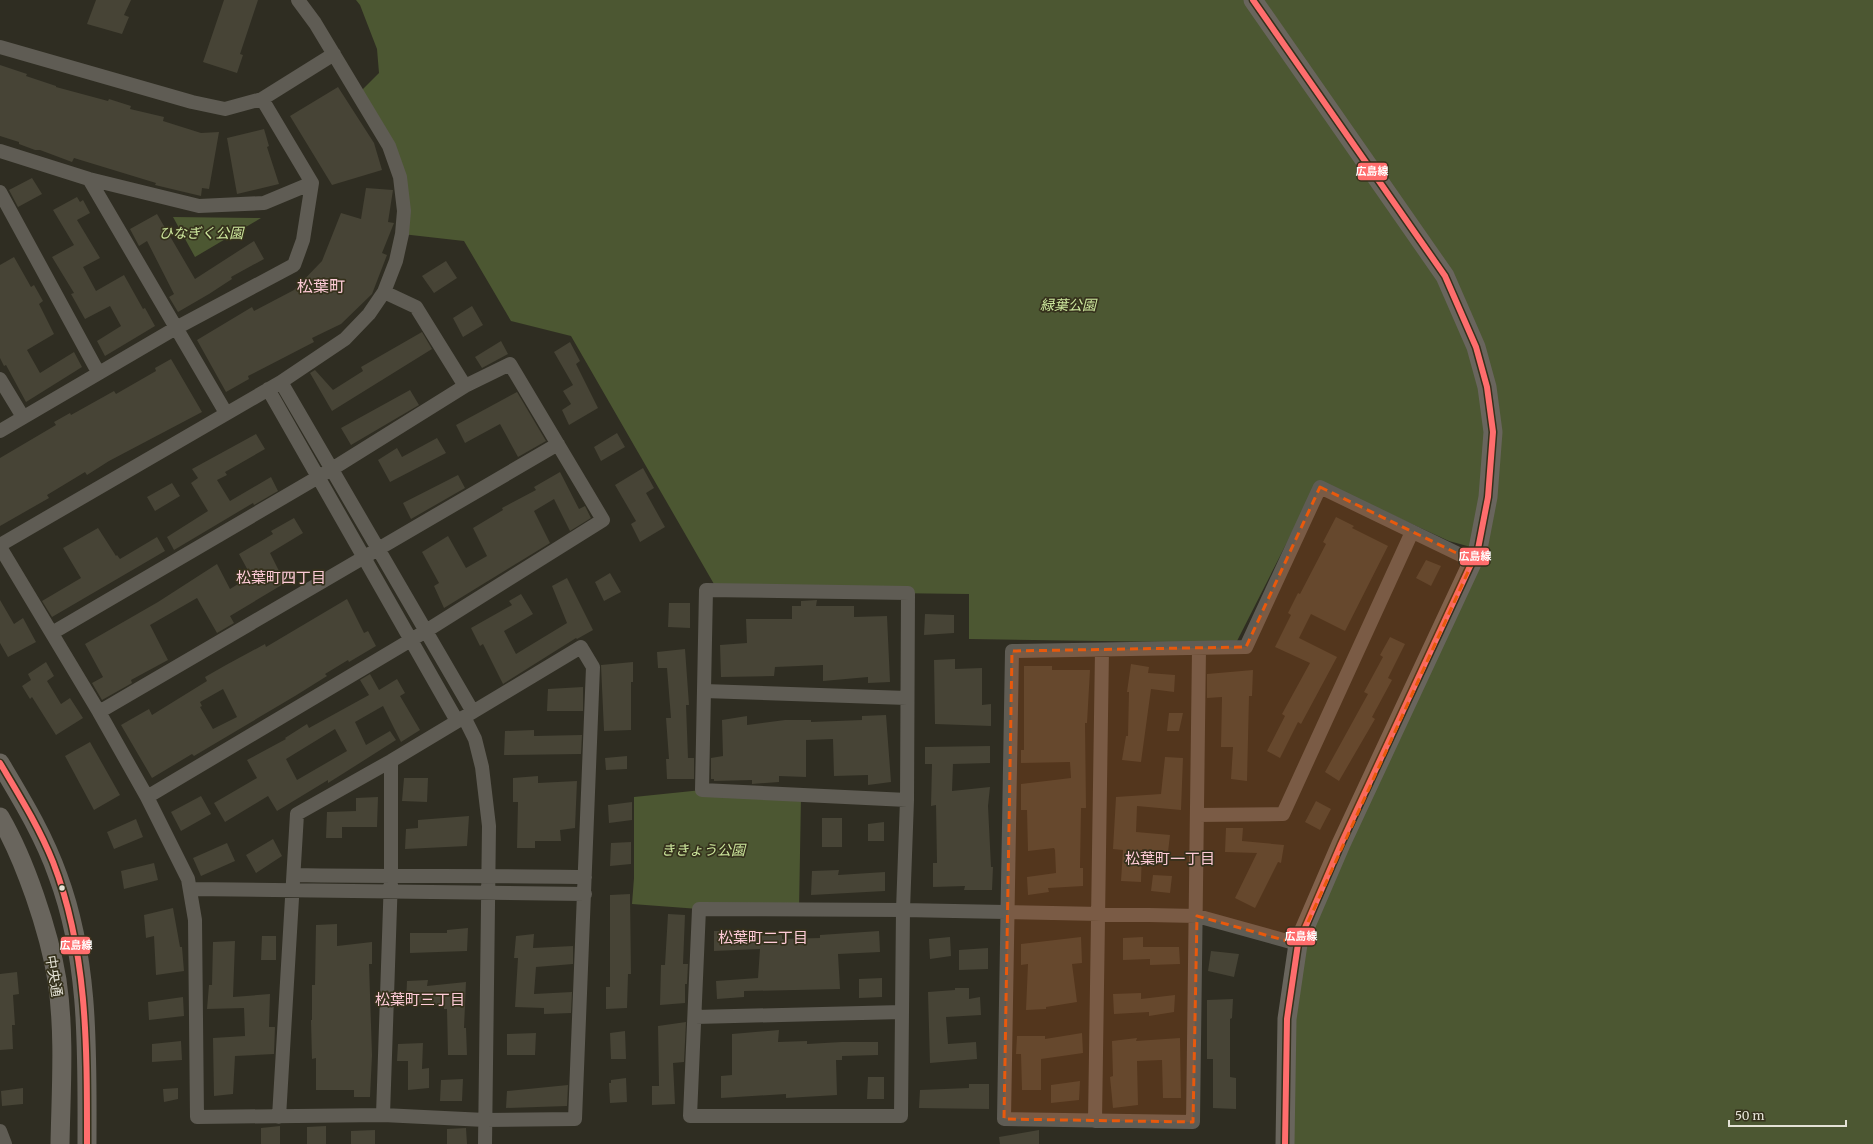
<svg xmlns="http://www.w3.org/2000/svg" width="1873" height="1144" font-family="Merriweather,'Noto Sans JP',serif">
<rect width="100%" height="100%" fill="#2f2d22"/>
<path fill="#4c5732" d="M356,0H1873V1144H1285L1298,944L1478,549L1449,541L1318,481L1236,643L969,639V594L718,591L571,336L511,321L464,241L402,234L400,177L358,94L379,73L377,49L360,5Z
M173,217L261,218L195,257Z
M702,790L801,796L799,911L699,909L632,904L634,878V797Z"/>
<path fill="#474436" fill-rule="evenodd" d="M96,0H131L124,15L129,17L122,34L87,24Z
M224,0H258L240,54L243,55L237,73L203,62Z
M0,65L27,74L26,76L56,86V87L108,101L109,99L131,106L130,109L164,117L163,121L201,133L219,132L209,189L202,188L201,196L155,185L156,183L74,158L72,162L40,150H35L19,144V142L0,136Z
M338,87L374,143L382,170L332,185L290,116Z
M264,129L269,146L267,147L279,184L237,194L227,138Z
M32,178L42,194L18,207L9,190Z
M366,188L393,190L388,222L394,223L382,253L387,255L372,294L341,324L312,338L314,342L248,376L249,379L226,392L197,340L252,307L254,311L294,290L322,261L341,213L361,219Z
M77,197L80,202L83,200L90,213L77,220L100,258L83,267L96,291L124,275L143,309L145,308L155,326L105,356L97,341L121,326L110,306L85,319L71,294L74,293L52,257L74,245L53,210Z
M157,214L195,279L254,241L264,259L231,277L232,279L209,294L178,312L169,297L174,294L147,241L139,246L130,229Z
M14,257L31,287L34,285L43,301L39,304L54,334L27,350L40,373L74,352L82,367L26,402L6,365L4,366L0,358V265Z
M446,261L457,278L434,293L422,276Z
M472,306L483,325L463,337L453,318Z
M422,332L432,349L332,411L310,373L315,370L333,390L363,371L361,367Z
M501,341L508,354L482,368L475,357Z
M570,342L580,361L576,364L598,408L569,425L562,410L571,404L563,391L573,385L554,352Z
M171,359L202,412L109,461L87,475L85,472L47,495L49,498L0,526V458L56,425L54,422L70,413L71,415L114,391L116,394L156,371L155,368Z
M410,390L419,405L351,445L341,428Z
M517,392L546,441L518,457L500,424L465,443L456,425Z
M617,433L625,447L601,461L594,447Z
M256,434L265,449L225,472L227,475L217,480L230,501L271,477L278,491L254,505L253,503L174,550L167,537L208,511L191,483L198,478L192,469Z
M437,438L446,453L390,482L378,460L397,448L402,457Z
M643,468L654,488L646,493L665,527L640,542L631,524L636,521L615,485Z
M560,472L579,509L585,506L591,518L570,531L554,499L534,511L550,543L444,608L434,586L439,583L422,552L448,536L466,568L487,556L473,528L503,510L502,508L536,490L534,487Z
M458,475L465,488L411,519L403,503Z
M172,483L180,496L155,511L147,497Z
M1336,517L1354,526L1352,528L1388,546L1345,631L1311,614L1299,638L1337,657L1301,724L1298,722L1280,758L1267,751L1285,716L1282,714L1310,663L1275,647L1291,615L1288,613L1298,593L1300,594L1326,544L1323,542Z
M294,518L303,533L270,553L285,583L230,616L234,623L217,633L197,598L150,625L168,660L131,680L132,683L102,700L92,683L103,677L85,644L158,602L217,564L230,589L251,576L239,554L273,534L271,531Z
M98,528L116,556L117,555L120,559L157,537L165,551L52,617L42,601L81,578L63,548Z
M1426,560L1441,566L1431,586L1416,578Z
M610,573L621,592L604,601L595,582Z
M567,578L593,630L577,639L576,638L503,684L483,644L480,646L471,628L512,605L509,601L521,594L533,614L504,631L516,654L567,623L552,586Z
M347,599L364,633L368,631L376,646L349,662L348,660L325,674L327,676L295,696L194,756L192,754L152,778L121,725L149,709L152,715L207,681L205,677L226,665L265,644L266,647ZM223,689L237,717L213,729L200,707L202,706L200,702Z
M0,600L14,624L23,618L36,642L8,657L0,643Z
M817,600L816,606H854V617L887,616L890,682L868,683V677L823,681V665L775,667L774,676L721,677L720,645L747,643L746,619H792V606H801V601Z
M669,603H690V628L668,627Z
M925,614L954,615V633L924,635Z
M1390,637L1405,644L1388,678L1392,680L1372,717L1375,719L1339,781L1325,772L1368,694L1364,692L1383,657L1380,655Z
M685,649L689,705H686L688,758H694V779H667L666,759H669L666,718H671L667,668H658L657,652Z
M955,659V669L982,668V705L991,704V726L935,724L934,660Z
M46,662L54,676L47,681L61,704L70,698L83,718L56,735L32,697L30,699L22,686L31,680L28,674Z
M633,662V682H631V730L604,731L601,665Z
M1131,664L1149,667L1148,673L1175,675L1174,692L1151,689L1141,762L1122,760L1126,736H1128L1129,692H1127Z
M1024,666H1052V670H1090L1087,723H1085L1086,808H1081L1080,868H1083V886L1048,888L1049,892L1028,895L1027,877L1056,873L1055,850L1054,848L1028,851L1027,810H1021V784L1071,778L1070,762L1021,763V750H1024Z
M1253,670L1252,696H1249L1247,781L1231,779L1233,747H1221L1222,697L1207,698V674Z
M370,674L379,690L397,679L405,693L400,696L420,730L401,742L383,706L355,722L366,745L390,731L396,740L344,773L328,783V780L277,811L268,796L225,822L214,803L257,778L247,760L286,739L285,738L307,724L309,728L369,695L360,680ZM335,729L347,751L297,780L286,759Z
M583,687V711H547L548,689Z
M1169,713H1183L1179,731H1167Z
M886,715L891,782L868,785V775L834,776L833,739L806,740V777L779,776V782L752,784V780L714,781V779H711V758L723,756L722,720L747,716V725L785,720H811V722L862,720V716Z
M534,730V736L582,735L581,754L504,755L505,731Z
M90,742L120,795L94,810L65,756Z
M990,746V763L953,764L952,791L990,787L988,806L991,867H993L992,890H964L965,886L933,887V863H937L936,805L931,806L932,764H925V747Z
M627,756V769L606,770L605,758Z
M1165,757L1183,758L1181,810L1137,806L1136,832L1170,835L1168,852L1142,849L1141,882L1121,881L1123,850L1113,849L1116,797L1161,794Z
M538,776V783L577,781L575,828L560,830L561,841H535V848H517L518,802H513V778Z
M404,778H428L427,802L402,801Z
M201,796L211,814L181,831L171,812Z
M378,797L377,827H342V838H326L327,812L356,811V798Z
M1316,801L1331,809L1320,830L1305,822Z
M632,802V820L609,823L608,805Z
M469,816L467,846L405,849L406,829L418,828V820Z
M822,818H842V847H822Z
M136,819L143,837L114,849L107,832Z
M884,822V841H868V824Z
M1226,828H1243L1242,841L1284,845L1281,863L1278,862L1255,908L1235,898L1257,853L1225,852Z
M273,839L282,856L256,873L246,855Z
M631,842V864L610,866L611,843Z
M227,843L235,861L201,876L193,858Z
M154,863L158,880L124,889L121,871Z
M839,870L838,875L885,872V891L811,895L812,871Z
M1153,875L1172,876L1170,893L1151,891Z
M630,894L631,974H628L627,1008L606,1009V987H610V895Z
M173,908L180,947H182L184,971L156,975L154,936L146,938L144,915Z
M668,914L685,915L683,964H688L687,984H685V1003L660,1005L661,965H665Z
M337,924V946L372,942V964H369L372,1055L370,1097H354V1090H316V1058L312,1059L311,1020H312V985H315L316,925Z
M468,928L467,951L410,953V933H447V930Z
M714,931H744V936L782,935V939L820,938V935L879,931L880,952L838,954L840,989L744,991V997L717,999L716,981L758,978L760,949L714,951Z
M534,934L533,948L573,946V964L536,967L534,994L572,992L571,1013L544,1014V1008L515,1007L518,958H514L516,936Z
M262,936H276V960H261Z
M950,937L951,956L930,959L929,939Z
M1081,937L1082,963L1072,964L1077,1002L1046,1007V1009L1026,1010L1028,964L1021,965V944Z
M1143,937V947H1179L1180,964L1150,965V959L1123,960V938Z
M235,941L233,997L270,994L269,1027H275L274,1054L235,1056L233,1094L214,1096L213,1038L245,1036L244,1008L207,1009L209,985H212L213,942Z
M988,948V969L959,970V950Z
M1211,951L1239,954L1234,977L1208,971Z
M17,972L19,994L13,995L15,1025H12L13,1049L0,1050V974Z
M882,978V997L859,998V979Z
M428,980L427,986L466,982L464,1028H466L467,1055H448L447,1009H444V1005H406L407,981Z
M955,988H969V999L980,997L981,1015L946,1017L948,1044L976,1042L977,1059L930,1063L928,992L955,990Z
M1141,993V999L1175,995L1174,1012L1149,1016V1012L1114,1014L1113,994Z
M183,997L184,1016L149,1020L148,1002Z
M1233,999L1232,1018L1230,1019V1077L1236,1078V1109L1213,1108V1059H1207V1000Z
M686,1022L684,1062L673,1063L675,1104L652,1105V1086H659L658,1026Z
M779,1030L778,1042L807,1041V1044L842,1042H878V1055L842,1056V1060H836L837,1095L786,1098V1094L721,1098V1076L732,1075V1034Z
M625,1031L626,1059H611L610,1033Z
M536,1033L535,1055H507V1034Z
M1082,1033L1083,1053L1041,1059V1090H1022L1021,1054H1016L1017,1036H1045V1039Z
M1137,1038L1136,1041L1180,1038L1181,1098H1163L1162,1060L1137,1061L1138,1105L1113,1108L1110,1077L1113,1076L1112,1041Z
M181,1041L182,1060L152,1062V1044Z
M423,1043L422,1069L429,1068V1088L408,1090V1061H397L398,1044Z
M868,1077H884V1099H867Z
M626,1078L627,1102L610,1103L609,1083H611V1080Z
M463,1079L462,1101H440L441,1080Z
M1080,1081L1079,1100L1051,1103V1085Z
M969,1084H989V1109L919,1108L920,1090L969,1088Z
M568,1085L567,1106L506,1108L507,1091Z
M23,1088V1104L2,1106L1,1091Z
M178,1088V1099L164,1102L163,1089Z
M280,1126V1144H261V1128Z
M326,1126V1144H307V1127Z
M466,1128L467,1144H447V1129Z
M375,1130V1144H351V1131Z
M1039,1130V1144H1000L999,1137Z"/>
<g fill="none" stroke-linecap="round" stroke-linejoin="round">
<path stroke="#5f5c54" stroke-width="14" d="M0,47L192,102L225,109L262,99L334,54
M0,151L89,179L199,206L264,203L312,183
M89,179L226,413
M0,192L98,372
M384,292L416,307L465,386
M0,379L23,417
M281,382L473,712
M268,389L457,721
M0,431L176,328L294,265L303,240L312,183L262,99
M0,545L281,382L345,339L369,314L384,292L396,261L402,234L404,211L400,177L389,146L315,23L298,0
M0,547L99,712L147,797L188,879L195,920L197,1117L383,1115L485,1120L575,1119L593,667L581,647L391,761L297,814L279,1117
M52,633L332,469L465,386L510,364L603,520L426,631L147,797
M1199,649L1193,1122L1004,1119L1012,651L1246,647L1320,487L1473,561
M704,691L907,698
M99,712L558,444
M464,717L475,739L482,767L489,826L485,1144
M907,800L702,790L706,590L908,593L907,800L903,910L901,1116H690L699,909L903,910L1197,916L1298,944
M1197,815L1283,814L1412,532
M294,875C391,877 488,875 585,877
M190,889L585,894
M695,1017L902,1012
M383,1115L391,877V761
M1095,1121L1102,650
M0,1131L5,1144"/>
<path stroke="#69655d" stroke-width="19" d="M1253,0L1445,276L1476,347L1487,387L1493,432L1488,497L1478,549L1473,561L1341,844L1298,944L1287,1019L1285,1144
M0,763C22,800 44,836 58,876C90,962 87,1055 87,1144
M0,817C25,860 49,931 57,980C65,1034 61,1090 60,1144"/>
<g stroke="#35311c" stroke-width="9">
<path id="bus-1" d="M1253,0L1445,276L1476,347L1487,387L1493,432L1488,497L1478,549L1341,844L1298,944L1287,1019L1285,1144
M0,763C19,795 39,827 53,862C88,952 87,1049 87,1144"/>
</g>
<use href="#bus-1" stroke="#ff6d6d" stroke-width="6"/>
</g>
<path fill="#e8590c" fill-opacity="0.2" stroke="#e8590c" stroke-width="3" stroke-dasharray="8 5" stroke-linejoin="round" d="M1320,487L1473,561L1298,944L1197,916L1193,1122L1004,1119L1012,651L1246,647Z"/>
<circle fill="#e4e2d6" stroke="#35311c" stroke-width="1.5" cx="62" cy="888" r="3.5"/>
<g text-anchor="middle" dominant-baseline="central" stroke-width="3.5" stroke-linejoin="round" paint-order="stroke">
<g font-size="14" font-style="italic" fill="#cde79d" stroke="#35311c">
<text x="201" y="233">ひなぎく公園</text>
<text x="1068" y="305">緑葉公園</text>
<text x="703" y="850">ききょう公園</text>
</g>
<g font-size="14" fill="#e4e2d6" stroke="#35311c">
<text transform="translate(54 976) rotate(81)">中央通</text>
</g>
<g font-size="15" fill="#fecbd7" stroke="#35311c">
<text x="281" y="577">松葉町四丁目</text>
<text x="1170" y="858">松葉町一丁目</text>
<text x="763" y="937">松葉町二丁目</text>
<text x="420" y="999">松葉町三丁目</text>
</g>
<g font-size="16" fill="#fecbd7" stroke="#35311c">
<text x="321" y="286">松葉町</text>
</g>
</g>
<g stroke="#35311c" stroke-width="1.5">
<rect x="1357" y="162" width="31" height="19" rx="4" fill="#ff6d6d"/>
<rect x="1459" y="547" width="31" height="19" rx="4" fill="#ff6d6d"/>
<rect x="1286" y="927" width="30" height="19" rx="4" fill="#ff6d6d"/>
<rect x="60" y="936" width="31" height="19" rx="4" fill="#ff6d6d"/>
</g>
<g font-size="11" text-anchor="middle" font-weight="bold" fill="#fff">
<text x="1372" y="175">広島線</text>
<text x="1475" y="560">広島線</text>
<text x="1301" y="940">広島線</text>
<text x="76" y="949">広島線</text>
</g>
<path d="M1729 1120v6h117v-6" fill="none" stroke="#e4e2d6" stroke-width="2"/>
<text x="1735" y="1120" font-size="12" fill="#e4e2d6" stroke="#35311c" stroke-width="3" paint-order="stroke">50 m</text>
</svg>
